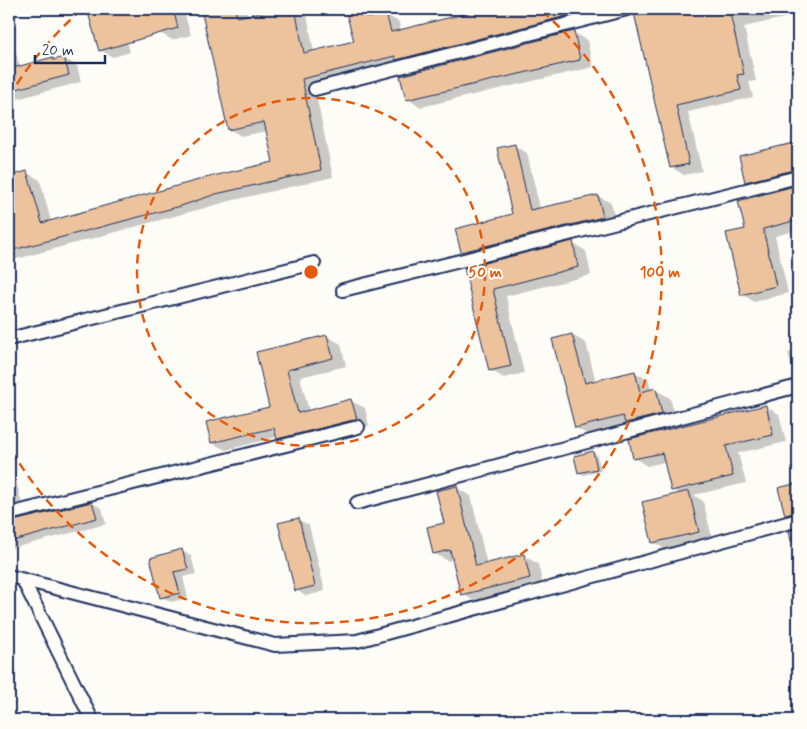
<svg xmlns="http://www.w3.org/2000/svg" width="807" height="729" font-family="Mynerve,sans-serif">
<rect width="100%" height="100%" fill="#fdfcf7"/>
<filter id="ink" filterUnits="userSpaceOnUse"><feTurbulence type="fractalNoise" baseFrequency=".02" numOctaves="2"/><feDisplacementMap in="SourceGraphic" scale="10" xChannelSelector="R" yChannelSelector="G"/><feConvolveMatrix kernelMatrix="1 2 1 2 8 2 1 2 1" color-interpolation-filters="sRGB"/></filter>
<g filter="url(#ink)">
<path fill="#0003" d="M88,9H118L130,52L113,57L100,50Z
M153,9H183L191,35L172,40L160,33Z
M202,9H246L248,16L276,9H306L314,52L355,42L347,9H375L378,17L386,15L399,22L401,31L491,9H631L314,85L333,177L230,201L13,260L9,258V178L27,173L40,180L51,221L275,163L267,131L241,136L229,129Z
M636,9H798V15L744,27L756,81L749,82L753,97L688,112L702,171L684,175L671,167L635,13Z
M9,29L20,67L53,59L56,61L64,58L77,66L81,82L9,101Z
M573,32L587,40L593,67L421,107L407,99Z
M798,143V179L758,188L746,181L740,157Z
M515,146L527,153L540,209L598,196L611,203L616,224L474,259L462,252L514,215Z
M798,187V230L775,236L788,293L754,302L742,294L746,230L740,202Z
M572,243L586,251L591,275L506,296L524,373L504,378L490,370L466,269Z
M572,335L586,343L596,382L634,372L649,380L651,391L656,390L670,398L676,421L590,436L576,428Z
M327,336L341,344L346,366L300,377L309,411L351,401L365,408L369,426L292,446L277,437L226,450L212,443L271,407L257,353Z
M798,351V377L794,374L788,353Z
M766,406L779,414L786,442L738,453L746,483L694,495L703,501L713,541L668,551L653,542L680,494L672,490L665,462L647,466L634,458Z
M592,452L597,455L601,471L584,475L579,472Z
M9,476L16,480L23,509L11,517L10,522L92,503L102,508L106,524L9,549Z
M798,485V515L795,516L785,510L780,489Z
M457,488L471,496L487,565L524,556L538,564L543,586L476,602L462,594L454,559L448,561L434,553Z
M298,520L309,525L325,591L306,596L296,590Z
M182,551L191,556L196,574L183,577L188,598L171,602L162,597Z"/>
<path fill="#edc39d" stroke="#1b2f5e" d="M87,9H173L178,28L99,51Z
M201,9H235L237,17L278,9H295L304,53L354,41L345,9H366L368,18L386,13L391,32L484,9H569L570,15L396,60L395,56L302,79L321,170L216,194L181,206L9,251V176L27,171L42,223L213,176L273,162L264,122L228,130Z
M635,9H664L665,15L692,9H729L744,74L737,75L741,90L676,105L689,164L670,168L634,13Z
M574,31L580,60L406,100L400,76Z
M53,57V60L64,57L69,75L9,91V69Z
M798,142V169L745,182L739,156Z
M515,144L530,210L598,195L603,217L461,252L455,229L512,214L497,148Z
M798,185V220L763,229L776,286L741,295L726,233L745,229L738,201Z
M573,241L578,267L493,289L511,366L489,371L464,268Z
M572,334L585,383L635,371L640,392L656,388L662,414L625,423L623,416L575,428L552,339Z
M327,335L333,358L287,370L298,413L351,399L357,419L277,439L274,428L211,443L206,422L269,407L256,352Z
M766,405L773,435L726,446L733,476L671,491L662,453L633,459L629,439Z
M593,451L597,469L578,473L574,456Z
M798,483V512L785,515L778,488Z
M457,486L476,566L524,554L530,578L461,595L450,550L433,554L427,527L444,523L436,491Z
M689,491L699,532L652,543L642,502Z
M92,502L97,518L9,542V522Z
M299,518L315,586L295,591L278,523Z
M798,528V540L791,541L789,531Z
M182,549L188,569L174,572L180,593L160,598L150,558Z"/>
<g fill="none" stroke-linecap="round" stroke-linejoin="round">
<g stroke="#1b2f5e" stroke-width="16">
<path id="service" d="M315,89L627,9
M343,290L798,177
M9,339L314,263
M357,503L798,386
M9,514L358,427
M9,576L275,645L357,641L798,520
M23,580L92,720"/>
</g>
<use href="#service" stroke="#fdfcf7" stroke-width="12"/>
</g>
</g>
<g fill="none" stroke="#e8590c" stroke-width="2.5" stroke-dasharray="9 6">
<circle cx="311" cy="272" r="174"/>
<path d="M9 97A349 349 0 0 1 80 11M542 11A349 349 0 1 1 9 446"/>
</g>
<circle cx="311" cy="272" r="8" fill="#e8590c" stroke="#fdfcf7" stroke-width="2.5"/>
<g font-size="15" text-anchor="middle" font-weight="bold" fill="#e8590c" stroke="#fdfcf7" stroke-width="4" stroke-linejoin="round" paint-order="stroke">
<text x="485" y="277">50 m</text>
<text x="660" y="277">100 m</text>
</g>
<rect width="807" height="729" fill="none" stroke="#fdfcf7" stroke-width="30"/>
<rect x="15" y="15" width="777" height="699" fill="none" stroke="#1b2f5e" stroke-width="2" filter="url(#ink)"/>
<path d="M35 55v8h70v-8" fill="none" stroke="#1b2f5e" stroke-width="2.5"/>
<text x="42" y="55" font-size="15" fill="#1b2f5e" stroke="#fdfcf7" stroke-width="4" paint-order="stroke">20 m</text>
</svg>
